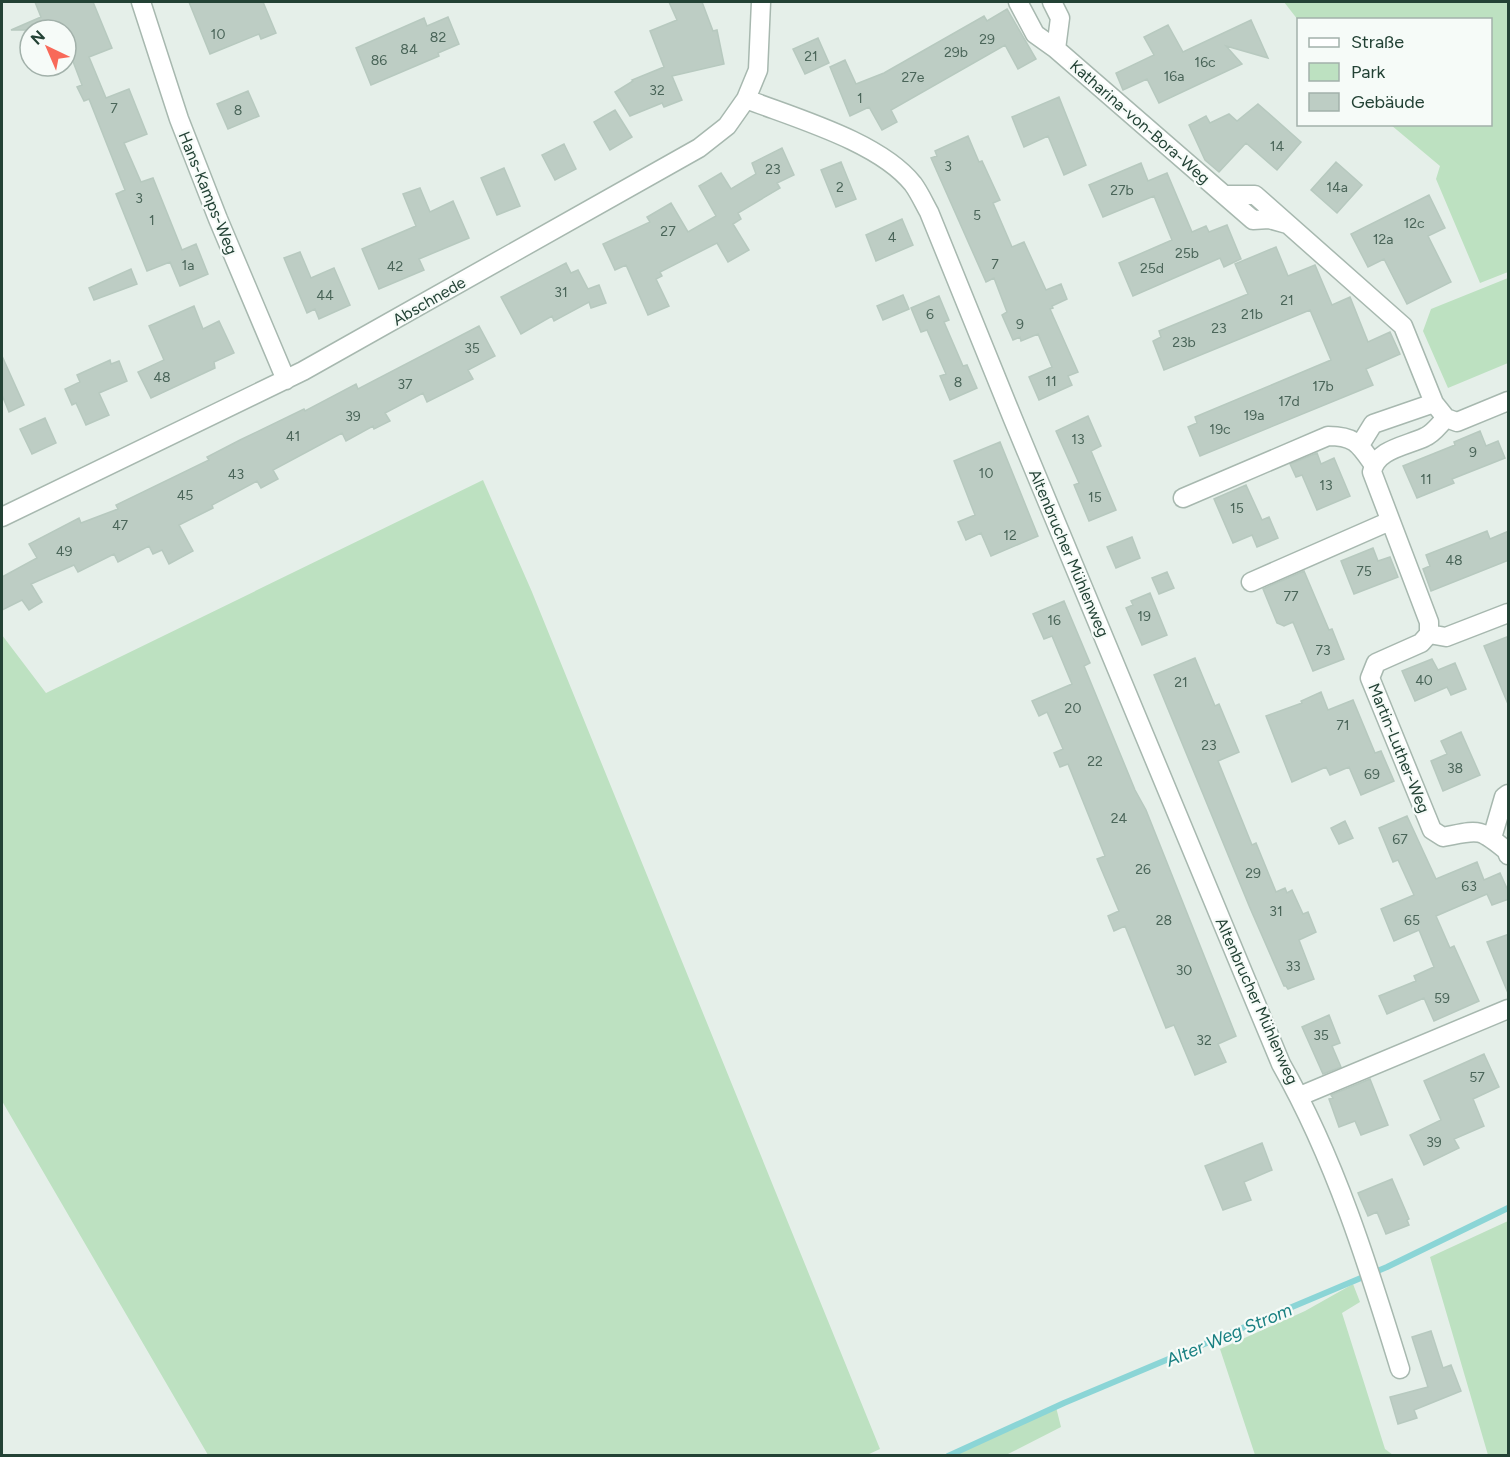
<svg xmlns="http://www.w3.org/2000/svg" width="1510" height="1457" font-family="Figtree,sans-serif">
<rect width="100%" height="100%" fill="#e5efe9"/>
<path fill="#bde1c1" d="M1284,2H1508V272L1480,283L1436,179L1440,166L1391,125L1490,124V20H1298Z
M1508,278V363L1448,388L1423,331L1431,309Z
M483,480L532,592L880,1449L867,1455H208L2,1101V635L46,693Z
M1508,1221V1455H1488L1430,1257Z
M1353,1284L1360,1302L1342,1313L1385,1449L1393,1455H1255L1220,1349L1305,1311Z
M1056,1407L1061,1427L1006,1455H948Z"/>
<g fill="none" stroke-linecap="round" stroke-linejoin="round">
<path stroke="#8bd5d6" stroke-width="6" d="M948,1456L1064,1403L1387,1267L1508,1208"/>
</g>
<path fill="#bdcdc4" stroke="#b7c9bf" stroke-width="1.5" d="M35,2H93L112,48L89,57L106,98L129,89L147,134L124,143L141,182L153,178L182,250L196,244L208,274L180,286L170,262L147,271L116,194L125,190L89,99L84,101L77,87L82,85L66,43V30H11L41,17Z
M189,2H263L276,33L261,39L259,34L210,54Z
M669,2H702L713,31L717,30L724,64L672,76L682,100L664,107L662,103L630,116L615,92L633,81L632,80L664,67L650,31L677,20Z
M1007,9L1036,59L1018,69L1005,45L891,110L897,122L882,130L869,107L850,116L830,67L845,60L856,84L884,73L984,16L987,21Z
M448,17L459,44L438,53L439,56L371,85L356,48L424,18L427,26Z
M1251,20L1268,58L1226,46L1242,64L1159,103L1147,79L1123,90L1116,73L1154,55L1144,37L1168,25L1183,52Z
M818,38L829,63L805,74L793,49Z
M248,91L259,116L228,129L217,104Z
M1059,97L1086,165L1064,175L1048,136L1024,147L1012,117Z
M1258,104L1301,142L1277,170L1246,143L1219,172L1205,160L1189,125L1206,116L1210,123L1229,114L1237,121Z
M615,110L632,137L610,150L594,122Z
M968,136L979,162L982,161L1000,200L993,203L1012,247L1024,242L1046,290L1061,284L1067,299L1052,306L1053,308L1050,309L1078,372L1068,376L1072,385L1039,400L1029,377L1052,367L1038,334L1021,341L1020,337L1013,340L1002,315L1007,312L994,278L986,282L931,158L937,156L935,151Z
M564,144L576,169L555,180L542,155Z
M782,148L794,175L777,183L780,188L738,213L741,219L733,224L749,250L728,262L717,243L660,272L662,276L656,279L669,306L648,315L626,265L615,270L603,244L650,222L647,217L671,203L688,232L716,216L699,186L721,173L731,189L756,174L752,163Z
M841,162L856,199L836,207L821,170Z
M1336,162L1362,185L1337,213L1311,190Z
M1141,163L1148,181L1167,173L1192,232L1206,226L1209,232L1227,225L1241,259L1224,267L1220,258L1133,296L1119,263L1172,240L1154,196L1103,217L1089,185Z
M504,168L520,206L497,215L481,178Z
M420,188L430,212L453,201L469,238L419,259L424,270L379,289L362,249L416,226L403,194Z
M1429,195L1445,228L1428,236L1451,282L1407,304L1384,259L1368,267L1351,234Z
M902,219L913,245L876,261L866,235Z
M1276,247L1288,276L1315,265L1332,305L1350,297L1368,342L1390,332L1400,354L1366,369L1373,385L1200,456L1188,427L1197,423L1195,417L1331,360L1310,310L1164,370L1153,341L1161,337L1159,331L1248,294L1235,264Z
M300,252L311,278L334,268L350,305L319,319L315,309L307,313L284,258Z
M566,263L571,273L578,270L588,289L599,285L606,303L591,308L589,302L554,321L552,316L521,334L501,297Z
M131,269L137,284L94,300L89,288Z
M903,295L909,309L883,320L877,306Z
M939,296L949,320L944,322L963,366L967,365L977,388L950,400L940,376L946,374L927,330L921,332L911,308Z
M194,306L203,329L219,321L234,353L214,362L215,368L151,398L138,372L164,360L149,326Z
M479,326L495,356L468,370L473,379L427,402L423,393L385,413L390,421L374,429L373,426L346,441L342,433L273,470L278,479L261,488L257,481L212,505L213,508L179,525L193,551L169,564L162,550L153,554L149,546L118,562L114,554L78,572L74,565L31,584L42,602L29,610L22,600L2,610V577L37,558L29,544L79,518L81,523L118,509L116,505L209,460L207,457L240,440L304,409L305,411L356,384L358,389Z
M2,356L24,405L9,412L2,395Z
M110,360L111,364L119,361L127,381L99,393L109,415L86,425L76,403L72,405L65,389L80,382L77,375Z
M1088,416L1101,446L1091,451L1116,510L1089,521L1074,485L1079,483L1056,431Z
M45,418L56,443L32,454L20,429Z
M1480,431L1486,446L1498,441L1505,458L1452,479L1454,483L1417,498L1403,466L1455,445L1454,442Z
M1000,442L1038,536L991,556L981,533L966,540L958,522L975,515L954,461Z
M1317,453L1321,464L1334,458L1350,496L1317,510L1302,475L1296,477L1290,464Z
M1246,485L1262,520L1269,517L1278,538L1257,547L1252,535L1233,543L1214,499Z
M1487,531L1490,539L1509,531V560L1431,591L1423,569L1430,566L1426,555Z
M1132,537L1140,558L1116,568L1107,547Z
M1373,548L1378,561L1390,557L1398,577L1354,594L1341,561Z
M1304,571L1329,630L1332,629L1344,659L1313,671L1293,622L1284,626L1277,623L1263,589Z
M1167,572L1174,588L1159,594L1152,578Z
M1150,593L1167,635L1142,645L1126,608L1133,605L1131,601Z
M1064,601L1090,663L1084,666L1135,790L1146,810L1236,1036L1218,1044L1226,1062L1195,1075L1174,1025L1166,1028L1125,926L1114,931L1108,916L1119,911L1097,859L1105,856L1068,764L1060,767L1054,753L1063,749L1047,712L1039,716L1032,701L1072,684L1052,636L1044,639L1033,614Z
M1509,636V704H1508L1484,646Z
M1195,658L1215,706L1219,704L1239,752L1218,761L1252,845L1256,843L1276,892L1285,888L1287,893L1292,890L1303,914L1308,912L1316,932L1299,940L1314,979L1288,989L1286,986H1284L1250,908L1154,675Z
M1432,659L1438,670L1455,663L1466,689L1451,695L1447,687L1415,701L1402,671Z
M1321,692L1328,710L1353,700L1375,753L1381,751L1394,781L1361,795L1349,767L1330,775L1326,767L1292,782L1266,716L1302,703L1301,701Z
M1461,732L1480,775L1443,791L1431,761L1447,754L1441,741Z
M1407,816L1436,879L1477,862L1484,880L1500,873L1509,893V899L1492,905L1487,894L1436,916L1450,948L1454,946L1479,1001L1434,1021L1424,998L1387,1014L1379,996L1416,981L1414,976L1434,967L1419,930L1394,941L1381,909L1414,895L1398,860L1393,862L1379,828Z
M1345,821L1353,838L1339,844L1331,828Z
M1509,934V993H1508L1487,942Z
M1329,1015L1340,1043L1332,1046L1341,1067L1323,1074L1302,1027Z
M1484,1054L1499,1087L1473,1099L1484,1126L1454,1139L1459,1148L1424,1165L1410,1135L1441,1120L1424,1081Z
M1370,1079L1388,1125L1361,1135L1355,1121L1339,1127L1329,1099L1333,1098L1331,1095Z
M1262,1143L1272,1170L1244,1182L1251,1200L1223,1210L1205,1166Z
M1392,1179L1409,1219L1407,1220L1409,1225L1386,1234L1377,1212L1368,1216L1358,1193Z
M1431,1331L1443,1368L1451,1365L1461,1391L1414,1410L1417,1418L1398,1424L1390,1397L1428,1387L1412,1337Z"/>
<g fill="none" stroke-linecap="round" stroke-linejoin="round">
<g stroke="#a7b8af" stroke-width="21">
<path id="minor" d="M141,2L179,119L218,219L286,380
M1018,2L1035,34L1056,49L1253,220L1269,219L1287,224
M1052,2L1060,18L1056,49
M746,99C795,118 880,142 913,184C919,192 924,203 929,212L1013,419L1281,1064C1335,1159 1368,1265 1400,1369
M1224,195H1255L1403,326L1434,403L1446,418L1457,422L1508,401
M1446,418C1439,425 1433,434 1425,437C1407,446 1376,449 1372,472L1429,622V634L1421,643L1376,663L1370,678L1432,830L1443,837C1479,830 1478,827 1507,851L1508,855
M1360,445L1373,424L1434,403
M1183,498L1328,436C1355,436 1359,444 1373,464
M2,517L303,371L699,148L727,126L746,99L758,70L761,2
M1251,582L1390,521
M1429,634L1446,637L1508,613
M1492,838L1504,797L1508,794
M1300,1096L1508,1009"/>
</g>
<use href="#minor" stroke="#fff" stroke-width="18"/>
</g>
<g text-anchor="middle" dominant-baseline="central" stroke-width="4.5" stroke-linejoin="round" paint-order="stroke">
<g font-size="14" fill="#4a6559">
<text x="218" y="34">10</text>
<text x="438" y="37">82</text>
<text x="987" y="39">29</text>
<text x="409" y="49">84</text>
<text x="956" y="52">29b</text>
<text x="811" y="56">21</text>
<text x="379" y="60">86</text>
<text x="1205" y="62">16c</text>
<text x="1174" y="76">16a</text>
<text x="913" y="77">27e</text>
<text x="657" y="90">32</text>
<text x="860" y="98">1</text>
<text x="114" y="108">7</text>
<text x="238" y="110">8</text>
<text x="1277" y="146">14</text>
<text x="948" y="166">3</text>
<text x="773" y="169">23</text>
<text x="840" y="187">2</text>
<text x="1337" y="187">14a</text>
<text x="1122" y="190">27b</text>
<text x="139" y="198">3</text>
<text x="977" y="215">5</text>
<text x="152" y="220">1</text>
<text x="1414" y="223">12c</text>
<text x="668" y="231">27</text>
<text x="892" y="237">4</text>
<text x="1383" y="239">12a</text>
<text x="1187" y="253">25b</text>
<text x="995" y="264">7</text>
<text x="188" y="265">1a</text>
<text x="395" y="266">42</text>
<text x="1152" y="268">25d</text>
<text x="561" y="292">31</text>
<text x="325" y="295">44</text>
<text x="1287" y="300">21</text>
<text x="930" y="314">6</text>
<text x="1252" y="314">21b</text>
<text x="1020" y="324">9</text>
<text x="1219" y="328">23</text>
<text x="1184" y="342">23b</text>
<text x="472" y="348">35</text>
<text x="162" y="377">48</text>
<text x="1051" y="381">11</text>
<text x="958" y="382">8</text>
<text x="405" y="384">37</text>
<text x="1323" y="386">17b</text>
<text x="1289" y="401">17d</text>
<text x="1254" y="415">19a</text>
<text x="353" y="416">39</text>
<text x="1220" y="429">19c</text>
<text x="293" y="436">41</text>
<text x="1078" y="439">13</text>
<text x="1473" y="452">9</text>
<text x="986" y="473">10</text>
<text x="236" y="474">43</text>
<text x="1426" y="479">11</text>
<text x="1326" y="485">13</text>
<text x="185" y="495">45</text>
<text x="1095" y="497">15</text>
<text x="1237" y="508">15</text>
<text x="120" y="525">47</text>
<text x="1010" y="535">12</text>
<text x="64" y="551">49</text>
<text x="1454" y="560">48</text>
<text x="1364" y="571">75</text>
<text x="1291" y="596">77</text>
<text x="1144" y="616">19</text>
<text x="1054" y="620">16</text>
<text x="1323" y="650">73</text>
<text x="1424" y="680">40</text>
<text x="1181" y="682">21</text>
<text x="1073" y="708">20</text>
<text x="1343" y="725">71</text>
<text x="1209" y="745">23</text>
<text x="1095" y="761">22</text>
<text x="1455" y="768">38</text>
<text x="1372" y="774">69</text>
<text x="1119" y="818">24</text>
<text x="1400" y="839">67</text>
<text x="1143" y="869">26</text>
<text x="1253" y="873">29</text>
<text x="1469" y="886">63</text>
<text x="1276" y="911">31</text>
<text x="1164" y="920">28</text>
<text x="1412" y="920">65</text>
<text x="1293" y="966">33</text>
<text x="1184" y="970">30</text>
<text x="1442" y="998">59</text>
<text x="1321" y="1035">35</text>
<text x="1204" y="1040">32</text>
<text x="1477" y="1077">57</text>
<text x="1434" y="1142">39</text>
</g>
<g font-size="16" fill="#234235" stroke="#f6fbf8">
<text transform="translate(1140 122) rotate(41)">Katharina-von-Bora-Weg</text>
<text transform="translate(208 193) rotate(68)">Hans-Kamps-Weg</text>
<text transform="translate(429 301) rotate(-30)">Abschnede</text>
<text transform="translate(1069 553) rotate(67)">Altenbrucher Mühlenweg</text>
<text transform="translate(1399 748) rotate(68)">Martin-Luther-Weg</text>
<text transform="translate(1257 1001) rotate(66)">Altenbrucher Mühlenweg</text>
</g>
<g font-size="18" font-style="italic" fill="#198082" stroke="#f6fbf8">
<text transform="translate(1229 1335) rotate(-23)">Alter Weg Strom</text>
</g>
</g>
<rect width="1510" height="1457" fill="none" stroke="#234235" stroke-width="6"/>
<rect x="1297" y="18" width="195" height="108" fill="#f6fbf8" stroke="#a2b1aa" stroke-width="1.5"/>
<rect x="1309" y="38" width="30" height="9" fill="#ffffff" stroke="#a2b1aa" stroke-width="1.5"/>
<text x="1351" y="48" font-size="18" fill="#234235">Straße</text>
<rect x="1309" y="63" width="30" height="18" fill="#bde1c1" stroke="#a2b1aa" stroke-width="1.5"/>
<text x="1351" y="78" font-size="18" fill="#234235">Park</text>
<rect x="1309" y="93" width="30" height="18" fill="#bdcdc4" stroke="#a2b1aa" stroke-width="1.5"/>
<text x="1351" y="108" font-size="18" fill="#234235">Gebäude</text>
<g transform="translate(48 48) rotate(316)"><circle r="28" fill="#f6fbf8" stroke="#a2b1aa" stroke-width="1.5"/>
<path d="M0-4.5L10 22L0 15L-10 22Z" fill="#f86959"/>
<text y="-9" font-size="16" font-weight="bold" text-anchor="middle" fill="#234235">N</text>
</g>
</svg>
